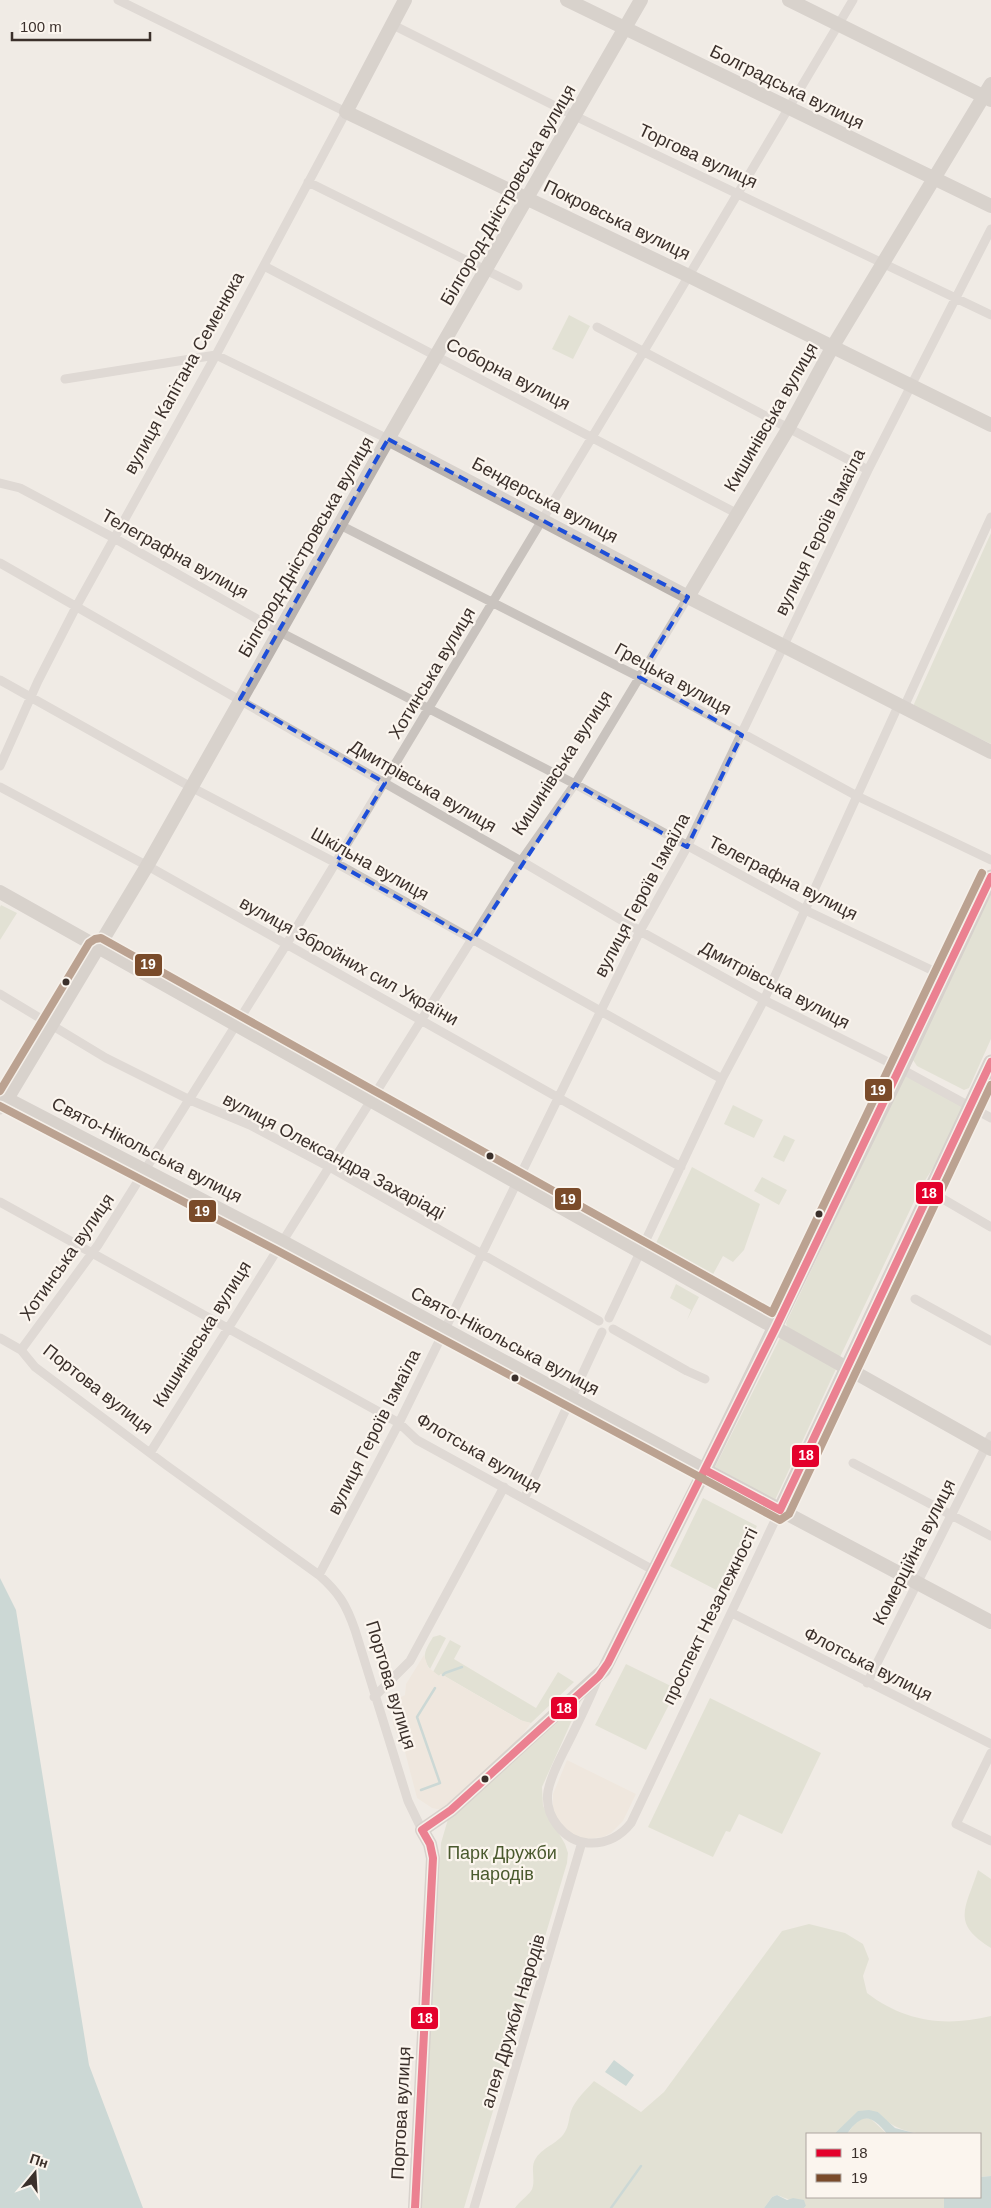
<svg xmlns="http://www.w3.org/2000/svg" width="991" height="2208" font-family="Helvetica,sans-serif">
<rect width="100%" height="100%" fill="#f0ebe5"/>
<path fill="#d1d6bf" d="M569,315L590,326L573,359L552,349Z
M991,533V744L914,707V704Z
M991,889V1039L969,1088L964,1090L917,1066L913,1060Z
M1,905L17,913L0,940V907Z
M901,1069L971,1107L921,1187L840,1357L787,1327L786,1323L865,1158Z
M733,1105L763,1120L754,1138L724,1124Z
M784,1135L795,1140L784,1162L773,1157Z
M692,1167L760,1204L744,1250L733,1262L723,1256L711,1278L658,1250L656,1243Z
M762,1177L787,1190L779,1205L754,1191Z
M676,1284L699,1297L687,1320L691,1310L670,1298Z
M780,1338L836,1369L775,1500L715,1467Z
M703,1498L757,1526L724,1594L670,1566Z
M440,1635L446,1638L430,1669C420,1657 426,1649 433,1637Z
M450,1640L461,1646L454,1659L536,1708L558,1672L574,1682L531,1723L524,1722L441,1674L439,1676L433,1672Z
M626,1664L677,1689L646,1750L595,1725Z
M710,1698L821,1753L782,1834L739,1814L730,1832L726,1831L713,1857L648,1827Z
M581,1700L542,1787L543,1806L565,1844L568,1853L567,1863L464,2208H420L441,1843L448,1819Z
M978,1870L991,1879V1948C950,1923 966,1908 978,1870Z
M809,1924L845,1933L863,1944L869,1959L863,1976L867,1993C905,2022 945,2027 991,2016V2176L980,2177V2134C946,2134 901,2142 878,2112H858L834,2134H807V2197H944V2208H804L806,2206L777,2195L772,2197L764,2208H515C520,2201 526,2197 531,2191C537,2181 529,2168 536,2158C544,2146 560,2143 566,2130C569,2124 569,2117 571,2111C575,2100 586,2090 594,2081L641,2112L664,2092L782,1931Z
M864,2118L871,2119L887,2134H847L857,2121Z"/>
<path fill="#eee3d5" d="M424,1655L428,1667L439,1676L441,1674L520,1720L531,1723L515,1745L442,1810L432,1808L417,1798L405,1752L393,1725L396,1704L399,1698L405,1695L406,1684Z
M567,1760L636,1794L623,1821L611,1833L603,1837L585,1839L577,1837L562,1826L553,1811V1794Z"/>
<path fill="#a1c2c1" d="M0,1578L16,1610L89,2065L143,2208H0Z
M614,2060L634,2075L626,2086L605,2072Z
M869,2110L878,2112L895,2128L918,2134H887C871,2114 862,2113 847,2134H834L858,2111Z
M991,2176V2208H944V2197H980V2177Z
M777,2195L787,2200L793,2198L804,2200L806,2206L804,2208H764L772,2197Z"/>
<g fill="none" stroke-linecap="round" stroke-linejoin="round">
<path stroke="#a1c2c1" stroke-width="2.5" d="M443,1675L445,1673L462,1667
M421,1790L440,1783L417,1717L435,1688
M611,2208L641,2166"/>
<path stroke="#c9c3be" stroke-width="9" d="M393,25L575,116L991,315
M308,182L518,286
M264,266L736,513
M597,327L868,470
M65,379L216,355L388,439
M0,483L20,488L114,538L280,632L575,784L805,910L944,976
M340,525L639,677L857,796L991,860
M0,563L521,861L640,931L764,1000L892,1064L991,1118
M0,680L191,787L336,863L722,1079
M904,707L991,517
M0,766L38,681L76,607L216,355L346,112L118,0
M0,787L155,870L681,1167
M0,994L106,1058L190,1100L250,1125L335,1170L599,1321
M0,1095L7,1099L0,1110
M931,1192L991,1227
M0,1202L399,1423L417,1440L655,1571
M915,1299L991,1341
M609,1318L722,1079L764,1000L899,704
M613,1329L687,1371L705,1379
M0,1338L21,1350L35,1367L166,1465L319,1575C339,1593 346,1604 355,1630L408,1801L422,1830
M21,1350L98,1245L286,945L644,351L853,0
M150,1453L521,861L575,784L688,597
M853,1463L991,1536
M524,1499L602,1332
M319,1575L399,1423L640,931L687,847L868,470L991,229
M732,1613L991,1744
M598,1678C589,1701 578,1723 567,1745C560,1759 551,1775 548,1791C544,1816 564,1841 588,1843C606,1844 620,1837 631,1823L780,1510
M867,1683L991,1436
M374,1697L410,1661L504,1487
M991,1753L956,1824L991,1841
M474,2208L582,1842"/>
<path stroke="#bab3ae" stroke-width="14" d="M405,0L346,112L689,276L991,425
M567,0L991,206
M789,0L991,100
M388,439L688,597L991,752
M688,597L788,429L833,346L991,84
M0,892L991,1449
M780,1510L991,1622
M415,2208L433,1858L430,1844L422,1830L451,1810L604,1670L705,1470L283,1242L7,1099L147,866L388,439L641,0"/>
<path stroke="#b8b1ad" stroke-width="15" d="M991,877L901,1069L705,1470L780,1510L991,1062"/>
<g stroke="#fbf5ee" stroke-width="11">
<path id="bus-1" d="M705,1470L780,1510L991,1062
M422,1830L451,1810L599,1676L608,1663L776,1327L991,877
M415,2208L433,1858L430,1844L422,1830"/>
</g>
<g stroke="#fbf5ee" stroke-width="11">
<path id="bus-2" d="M0,1091L89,943L95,939L101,938L772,1313L982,873
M0,1106L278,1251L780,1520L789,1514L991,1085"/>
</g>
<use href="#bus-1" stroke="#e4002b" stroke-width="8"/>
<use href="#bus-2" stroke="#7a4b2a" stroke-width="8"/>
</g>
<path d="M0 0H991V2208H0ZM388,439L688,597L639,677L742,735L687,847L575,784L473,940L336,863L385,783L240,699Z" fill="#f0ebe5" fill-opacity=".55" fill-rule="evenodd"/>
<path fill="none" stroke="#1d4ed8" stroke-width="4" stroke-dasharray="10 6" stroke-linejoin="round" d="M388,439L688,597L639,677L742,735L687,847L575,784L473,940L336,863L385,783L240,699Z"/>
<g fill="#3b302b" stroke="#fbf5ee" stroke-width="2">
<circle cx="66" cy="982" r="4.5"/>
<circle cx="490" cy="1156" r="4.5"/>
<circle cx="819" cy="1214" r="4.5"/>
<circle cx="515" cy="1378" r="4.5"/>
<circle cx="485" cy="1779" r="4.5"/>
</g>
<g text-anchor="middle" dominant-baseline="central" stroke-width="4.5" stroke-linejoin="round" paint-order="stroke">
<g font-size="18" fill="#3b302b" stroke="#fbf5ee">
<text transform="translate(787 87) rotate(26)">Болградська вулиця</text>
<text transform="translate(698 156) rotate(25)">Торгова вулиця</text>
<text transform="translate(508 195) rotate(-60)">Білгород-Дністровська вулиця</text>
<text transform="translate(617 220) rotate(26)">Покровська вулиця</text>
<text transform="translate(184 373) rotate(-61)">вулиця Капітана Семенюка</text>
<text transform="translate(508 374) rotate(27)">Соборна вулиця</text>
<text transform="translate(771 417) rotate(-60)">Кишинівська вулиця</text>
<text transform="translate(545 500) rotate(28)">Бендерська вулиця</text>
<text transform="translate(820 532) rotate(-64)">вулиця Героїв Ізмаїла</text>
<text transform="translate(306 547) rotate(-60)">Білгород-Дністровська вулиця</text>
<text transform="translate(175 554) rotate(29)">Телеграфна вулиця</text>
<text transform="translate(432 673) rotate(-59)">Хотинська вулиця</text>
<text transform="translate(673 679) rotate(29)">Грецька вулиця</text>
<text transform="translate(562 763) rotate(-57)">Кишинівська вулиця</text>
<text transform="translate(423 786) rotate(30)">Дмитрівська вулиця</text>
<text transform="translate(370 864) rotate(29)">Шкільна вулиця</text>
<text transform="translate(783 878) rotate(27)">Телеграфна вулиця</text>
<text transform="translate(642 895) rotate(-62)">вулиця Героїв Ізмаїла</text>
<text transform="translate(349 961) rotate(29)">вулиця Збройних сил України</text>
<text transform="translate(775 985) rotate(28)">Дмитрівська вулиця</text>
<text transform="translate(147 1150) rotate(27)">Свято-Нікольська вулиця</text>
<text transform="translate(334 1156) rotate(28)">вулиця Олександра Захаріаді</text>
<text transform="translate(67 1257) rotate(-55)">Хотинська вулиця</text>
<text transform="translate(202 1334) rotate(-58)">Кишинівська вулиця</text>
<text transform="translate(505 1341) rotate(28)">Свято-Нікольська вулиця</text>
<text transform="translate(98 1389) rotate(38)">Портова вулиця</text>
<text transform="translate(374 1432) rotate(-63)">вулиця Героїв Ізмаїла</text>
<text transform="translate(479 1453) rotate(30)">Флотська вулиця</text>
<text transform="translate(914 1552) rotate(-63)">Комерційна вулиця</text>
<text transform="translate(710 1616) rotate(-64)">проспект Незалежності</text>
<text transform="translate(868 1664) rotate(27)">Флотська вулиця</text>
<text transform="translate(391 1685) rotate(73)">Портова вулиця</text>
<text transform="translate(513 2021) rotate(-73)">алея Дружби Народів</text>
<text transform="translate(401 2113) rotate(-87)">Портова вулиця</text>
</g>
<g font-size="18" fill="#4a5a2e" stroke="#fbf5ee">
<text x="502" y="1853">Парк Дружби<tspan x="502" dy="21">народів</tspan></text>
</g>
</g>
<g stroke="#fbf5ee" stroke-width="2">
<rect x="134" y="953" width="29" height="24" rx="5" fill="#7a4b2a"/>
<rect x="864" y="1078" width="29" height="24" rx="5" fill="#7a4b2a"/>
<rect x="915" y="1181" width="29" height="24" rx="5" fill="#e4002b"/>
<rect x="554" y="1187" width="28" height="24" rx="5" fill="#7a4b2a"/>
<rect x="188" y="1199" width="29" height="24" rx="5" fill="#7a4b2a"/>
<rect x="791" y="1444" width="29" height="24" rx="5" fill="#e4002b"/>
<rect x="550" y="1696" width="28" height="24" rx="5" fill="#e4002b"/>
<rect x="410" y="2006" width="29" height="24" rx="5" fill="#e4002b"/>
</g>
<g font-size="14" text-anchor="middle" font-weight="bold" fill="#fff">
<text x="148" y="969">19</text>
<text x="878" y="1095">19</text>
<text x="929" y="1198">18</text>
<text x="568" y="1204">19</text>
<text x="202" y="1216">19</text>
<text x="806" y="1460">18</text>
<text x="564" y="1713">18</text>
<text x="425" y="2023">18</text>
</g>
<rect x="806" y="2133" width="175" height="65" fill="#fbf5ee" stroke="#aea6a0"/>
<rect x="816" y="2149" width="25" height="8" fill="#e4002b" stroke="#aea6a0"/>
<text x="851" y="2158" font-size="15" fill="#3b302b">18</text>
<rect x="816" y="2174" width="25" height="8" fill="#7a4b2a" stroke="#aea6a0"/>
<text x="851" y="2183" font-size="15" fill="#3b302b">19</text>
<g transform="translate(35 2173) rotate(18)" stroke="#fbf5ee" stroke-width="4" paint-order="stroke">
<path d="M0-4L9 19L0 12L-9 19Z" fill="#3b302b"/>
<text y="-8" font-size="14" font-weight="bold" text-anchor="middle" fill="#3b302b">Пн</text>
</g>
<path d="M12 32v8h138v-8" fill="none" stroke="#3b302b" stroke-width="2.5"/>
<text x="20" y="32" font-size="15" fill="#3b302b" stroke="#fbf5ee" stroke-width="4" paint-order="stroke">100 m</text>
</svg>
